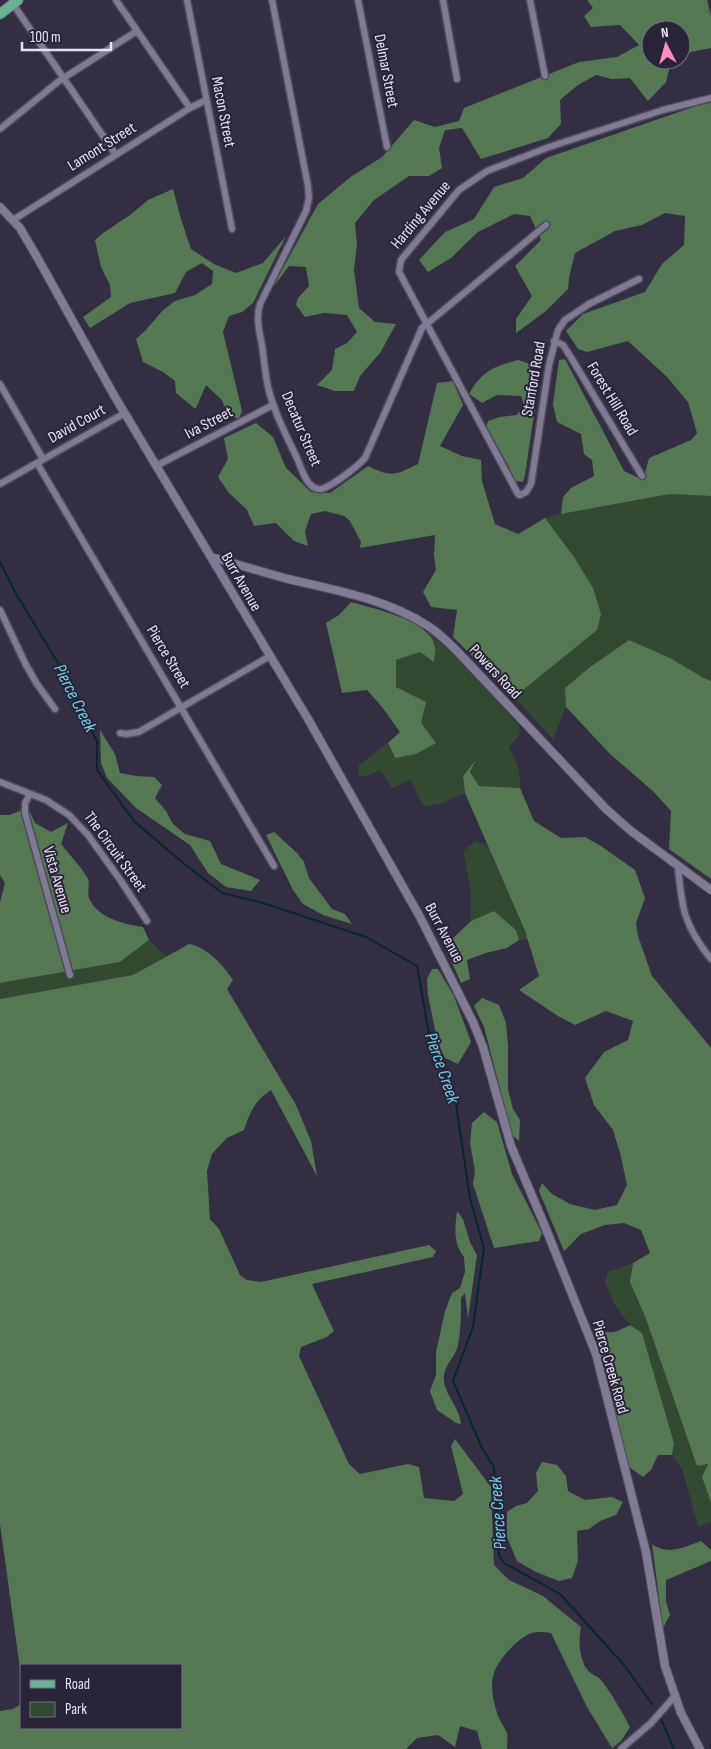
<svg xmlns="http://www.w3.org/2000/svg" width="711" height="1749" font-family="'Sofia Sans Condensed',sans-serif">
<rect width="100%" height="100%" fill="#342e43"/>
<path fill="#334932" d="M670,494L711,496V681L629,640L590,667L565,688L566,707L553,739L509,692L523,690L574,557L545,518L561,514Z
M425,629L468,668L519,725L520,734L509,747C517,761 521,772 520,788L479,786L470,772L475,763L463,776L465,793L440,804L423,806L411,780L392,788L380,770L365,777L358,774L359,765L388,743L395,758L421,723L426,702L396,688L395,660L420,652L434,662L435,645Z
M476,841L487,845L528,939L519,940L516,930L494,911L471,921V889L463,851Z
M149,940L166,956L133,975L0,999V983L120,962Z
M633,1263L630,1282L646,1319L697,1466L708,1464L702,1477L711,1503V1522L698,1526L682,1469L672,1455L674,1443L642,1333L630,1325L616,1307L605,1283L608,1272Z"/>
<path fill="#557754" d="M587,0H707L711,16V48L681,54V30H651V60H674L671,62L666,82L648,101L630,78L612,79L596,75L578,85L560,100L561,124L548,138L481,159L462,128L445,130L439,148L442,168L429,176H409L374,200L355,223L357,244L354,270L359,308L375,322L396,324L380,353L360,376L354,391H335L317,385L332,370L335,349L347,343L357,332L347,315L324,313L305,317L296,305L298,298L309,286L306,267L289,266L271,290L318,204L352,176L382,157L414,120L435,127L459,121L464,108L579,62L617,57L639,45L620,25L591,27L584,16L593,8Z
M711,103V496L670,494L561,514L563,497L571,488L594,476L592,460L584,454L581,434L557,422L553,404L559,360L565,359L624,471L643,480L649,458L691,440L697,433L688,402L667,377L628,341L587,352L578,349L566,331L583,314L645,292L662,264L684,245L685,216L665,213L642,225L615,231L575,253L569,278L568,289L546,311L516,333V319L532,296L515,266L541,240L530,216L514,214L478,232L451,258L428,272L419,260L445,232L474,219L494,187L523,178L546,158L702,104Z
M173,189L181,219L191,249L214,264L236,273L263,263L286,236L253,303L242,312L229,316L223,332L242,411L239,419L228,415L222,400L206,385L196,408H194L176,393L175,381L163,372L143,362L136,339L145,331L163,310L175,301L195,295L212,284L213,271L202,263L186,272L175,293L130,303L90,328L83,317L111,297L110,285L101,267L95,240L103,233L130,215L148,200Z
M518,360L530,364L533,392L536,401L525,475L523,482L515,481L509,467L486,426L488,421L500,417L516,415L525,407L521,396L497,395L482,403L469,394C482,371 493,367 518,360Z
M453,381L463,405L440,446L462,456L481,460L482,481L495,524L518,534L545,518L574,557L593,588L601,614L597,630L523,690L509,692L453,637L457,610L431,607L423,592L436,570L434,555L435,535L360,548L361,542L350,521L344,516L325,511L311,514L305,531L308,546L294,541L276,523L254,526L247,510L229,493L218,477L228,459L224,438L256,423L273,437L286,468L311,492L330,493L368,466C392,478 395,475 418,464L437,383Z
M351,602C374,609 431,620 435,647C436,651 434,658 434,662L420,652L396,660V687L426,702L421,723L436,743L416,754L395,758L388,743L400,732L382,707L367,690L342,693L326,623L339,615Z
M629,640L670,658L704,678L711,681V879L669,849L671,811L654,792L610,754L566,707L565,688L590,667Z
M100,730L115,754L120,773L136,776L154,777L162,785L155,798L166,811L173,824L185,834L210,841L221,864L260,880L251,891L226,887L208,873L190,845L136,808L107,778L101,763Z
M476,760L470,772L479,786L520,788L534,821L561,838L585,837L601,846L635,870L645,898L636,923L638,936L652,976L711,1048V1503L702,1477L708,1464L697,1466L646,1319L630,1282L633,1263L650,1253L641,1230L624,1223L605,1225L581,1234L564,1251L539,1191L542,1183L552,1194L570,1204L595,1210L617,1205L627,1185L620,1153L613,1130L594,1105L585,1078L604,1052L628,1040L633,1021L606,1011L575,1025L558,1016L519,990L539,976L525,931L465,793L463,776Z
M28,808L35,823L51,832L68,823L61,844C68,853 84,870 88,879C90,885 87,893 89,898C98,919 125,924 143,927L149,940L120,962L0,983V902L5,883L0,875V815H9Z
M274,832L297,853L304,862L309,878L332,909L345,914L352,924L323,915L303,904L293,890L266,835Z
M494,911L516,930L519,940L507,948L486,953L467,960L470,979L461,983L447,951L446,945L471,921Z
M189,944C207,947 223,965 233,980L227,989L296,1105L311,1141L317,1176L271,1090C254,1102 251,1110 244,1130L227,1138L212,1154L207,1171L210,1219L219,1229L240,1275L247,1280L261,1282L429,1245L436,1251L433,1257L312,1284L334,1331L327,1337L301,1347L299,1356L349,1464L360,1474L408,1464L419,1467L424,1498L454,1501L463,1494L451,1446L455,1439L491,1487L494,1565L509,1580L543,1596L581,1627C578,1642 579,1665 592,1674C594,1676 597,1676 599,1678C607,1685 625,1717 630,1727L621,1741L612,1748L587,1707L551,1633C532,1630 527,1633 513,1646C489,1670 488,1684 498,1716C500,1722 505,1727 507,1733C508,1738 507,1744 507,1749H482L477,1731L460,1726L455,1747L438,1735L417,1738L406,1749H0V1711L13,1709L21,1704V1728H181V1665H21V1676L0,1524V999L133,975Z
M432,969H438L454,996L471,1042L458,1064L445,1058L438,1044L428,995L427,979Z
M482,998L499,1005L506,1023L508,1046V1090L513,1109L520,1120L519,1141L512,1135L484,1027L474,1006Z
M484,1112L497,1122L512,1174L542,1233L539,1241L494,1248L473,1184L475,1171L470,1143L472,1123Z
M457,1211L463,1219L470,1242L477,1255L468,1318L465,1293L461,1298C461,1313 461,1329 458,1345C456,1357 442,1366 444,1381C446,1397 460,1408 461,1424L456,1423L437,1410L430,1391L436,1375V1352L445,1311L452,1293L460,1288L465,1272L464,1257C453,1244 455,1227 457,1211Z
M630,1325L642,1333L674,1443L672,1455H658L651,1470L643,1477L629,1467L593,1328C610,1335 615,1333 630,1325Z
M542,1462L557,1465L566,1476L568,1491L585,1500L612,1497L623,1502L616,1515L600,1521L589,1529L577,1531L578,1560L572,1578L559,1581L536,1572L517,1561L507,1537V1512L516,1506L527,1503L538,1491L536,1473Z
M701,1541L711,1550V1561L666,1580V1602L670,1615L663,1628L652,1544C668,1556 684,1547 701,1541Z"/>
<g fill="none" stroke-linecap="round" stroke-linejoin="round">
<path stroke="#06272e" stroke-width="2" d="M0,562L15,592L61,668L97,742V770L134,821L183,863L222,893L263,903L366,937L417,966L431,1046L455,1097L470,1198L484,1248L473,1327L453,1381L482,1448L494,1467L499,1556L504,1563L560,1594L624,1665L652,1704
M661,1719L674,1749"/>
<g stroke="#504b5c" stroke-width="9">
<path id="minor" d="M116,0L190,108
M187,0L232,229
M272,0L308,186L309,198L306,211L260,304C256,317 259,331 262,345C264,359 265,373 268,387C274,412 286,435 297,458C301,467 306,487 318,489C327,491 358,466 365,458L422,328L546,225
M358,0L387,147
M443,0L457,79
M530,0L545,76
M13,4L116,155
M0,129L59,81L137,31
M13,220L190,108L206,100
M639,279L589,304L565,320L558,330L549,365L531,484L526,492L520,495L518,494L399,272L401,260L459,190L487,171L549,147L663,110L711,98
M554,341L563,345L572,359L642,476
M0,384L43,459
M37,463L274,866
M156,466L273,405
M0,484L125,413
M0,610L26,665L37,684L55,709
M120,733L126,734L139,732L270,656
M0,782L46,800L69,815L88,835L121,881L147,921
M30,794L25,803V813L70,975
M678,867C682,910 684,925 711,959
M621,1749L651,1723L675,1696"/>
</g>
<g stroke="#504b5c" stroke-width="10">
<path id="tertiary" d="M0,207L20,228L37,257L115,397L308,719L420,917L473,1022L483,1047L511,1146L544,1224L596,1354L646,1552L665,1666L681,1713L700,1749
M211,557C237,564 262,572 288,579C335,590 387,599 428,626C439,633 448,642 457,651L606,809L631,831L711,890"/>
</g>
<g stroke="#504b5c" stroke-width="12">
<path id="primary" d="M0,14L18,0"/>
</g>
<use href="#minor" stroke="#807a93" stroke-width="6"/>
<use href="#tertiary" stroke="#807a93" stroke-width="8"/>
<use href="#primary" stroke="#68b192" stroke-width="10"/>
</g>
<g text-anchor="middle" dominant-baseline="central" stroke-width="4" stroke-linejoin="round" paint-order="stroke">
<g font-size="16" fill="#e5e1ef" stroke="#2a2439">
<text transform="translate(386 71) rotate(79)">Delmar Street</text>
<text transform="translate(223 112) rotate(79)">Macon Street</text>
<text transform="translate(102 147) rotate(-32)">Lamont Street</text>
<text transform="translate(421 215) rotate(-50)">Harding Avenue</text>
<text transform="translate(534 379) rotate(-80)">Stanford Road</text>
<text transform="translate(612 399) rotate(59)">Forest Hill Road</text>
<text transform="translate(209 423) rotate(-28)">Iva Street</text>
<text transform="translate(77 424) rotate(-29)">David Court</text>
<text transform="translate(301 429) rotate(67)">Decatur Street</text>
<text transform="translate(241 582) rotate(60)">Burr Avenue</text>
<text transform="translate(168 657) rotate(59)">Pierce Street</text>
<text transform="translate(495 672) rotate(47)">Powers Road</text>
<text transform="translate(115 852) rotate(54)">The Circuit Street</text>
<text transform="translate(57 880) rotate(74)">Vista Avenue</text>
<text transform="translate(444 933) rotate(62)">Burr Avenue</text>
<text transform="translate(610 1367) rotate(74)">Pierce Creek Road</text>
</g>
<g font-size="18" font-style="italic" fill="#70cfe7" stroke="#2a2439">
<text transform="translate(75 698) rotate(63)">Pierce Creek</text>
<text transform="translate(442 1068) rotate(71)">Pierce Creek</text>
<text transform="translate(498 1513) rotate(-94)">Pierce Creek</text>
</g>
</g>
<rect x="20" y="1664" width="162" height="65" fill="#2a2439" stroke="#757082"/>
<rect x="30" y="1680" width="25" height="8" fill="#68b192" stroke="#757082"/>
<text x="65" y="1689" font-size="15" fill="#e5e1ef">Road</text>
<rect x="30" y="1702" width="25" height="15" fill="#334932" stroke="#757082"/>
<text x="65" y="1714" font-size="15" fill="#e5e1ef">Park</text>
<g transform="translate(666 45) rotate(354)"><circle r="24" fill="#2a2439" stroke="#757082"/>
<path d="M0-4L9 19L0 12L-9 19Z" fill="#fe8ebc"/>
<text y="-8" font-size="14" font-weight="bold" text-anchor="middle" fill="#e5e1ef">N</text>
</g>
<path d="M22 42v8h89v-8" fill="none" stroke="#e5e1ef" stroke-width="2.5"/>
<text x="30" y="42" font-size="15" fill="#e5e1ef" stroke="#2a2439" stroke-width="4" paint-order="stroke">100 m</text>
</svg>
